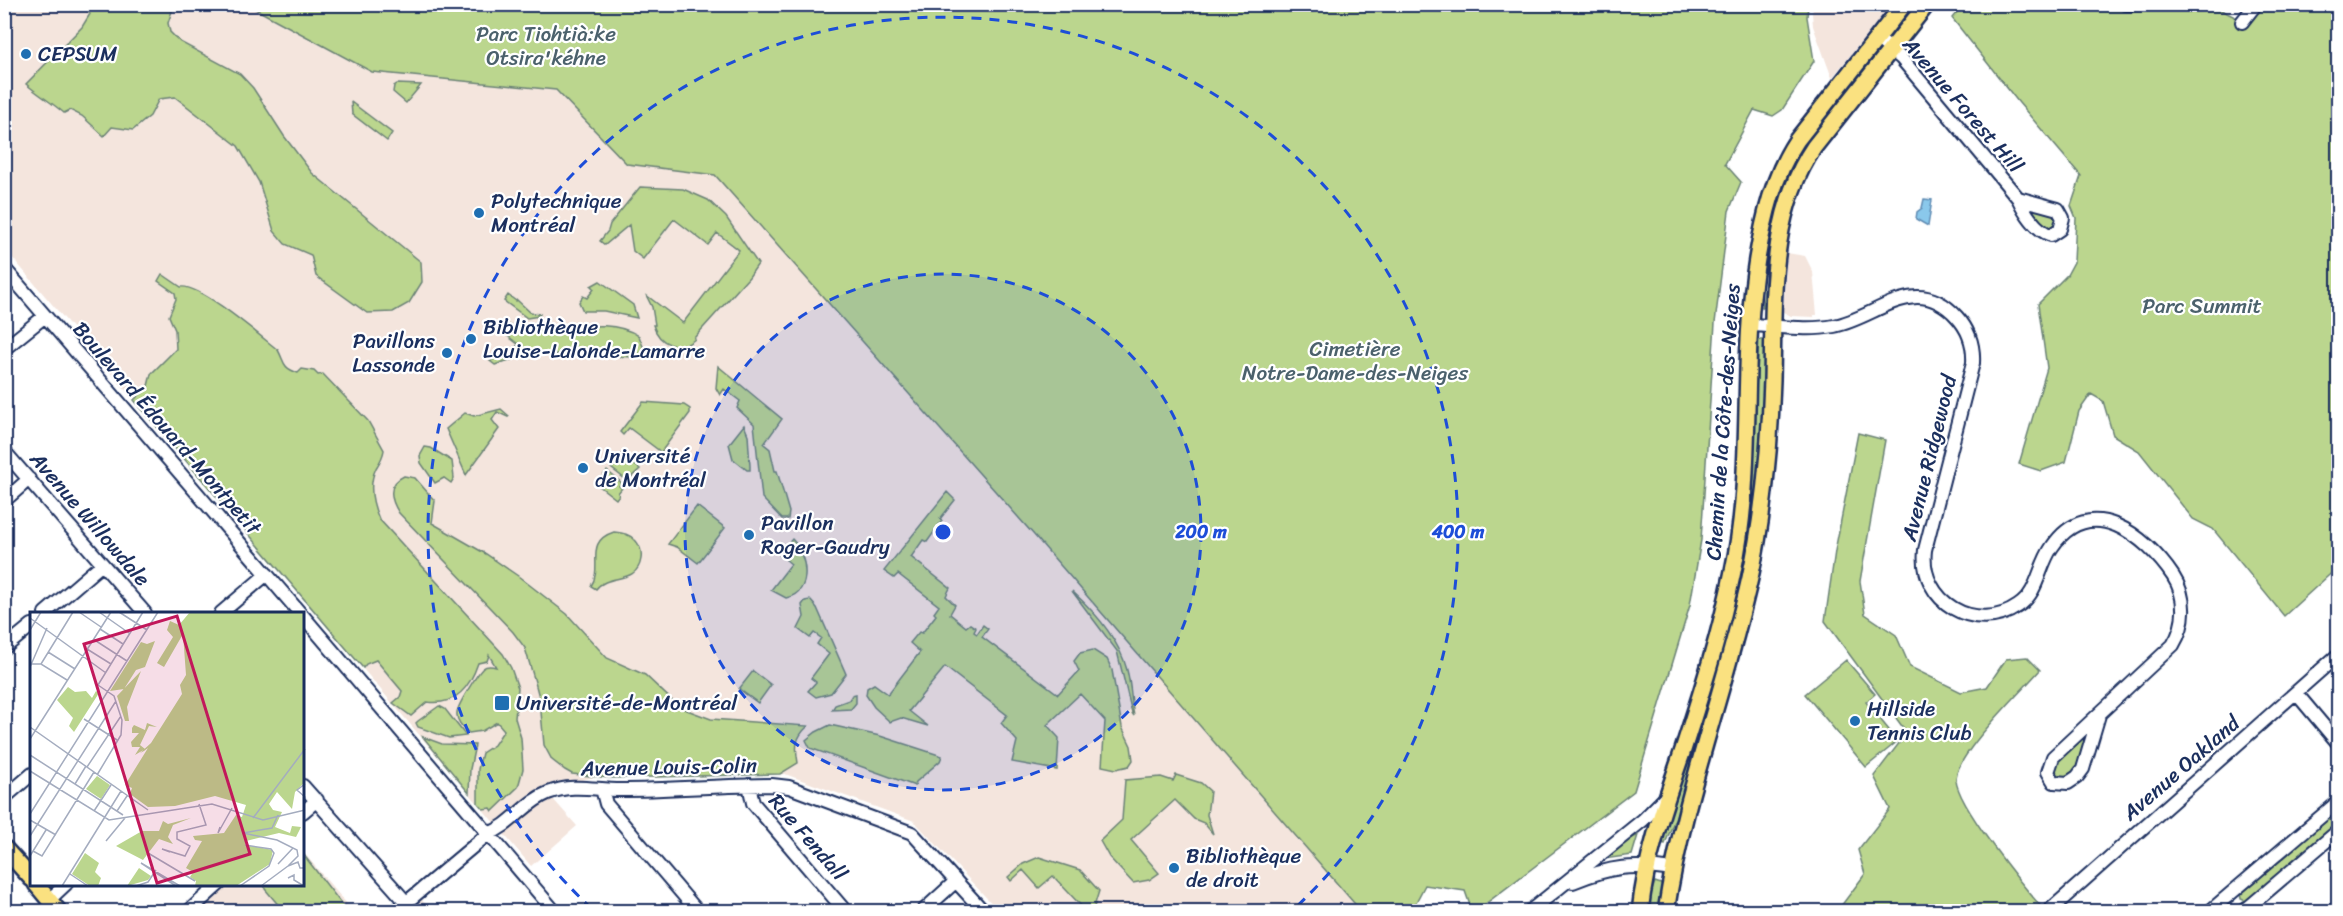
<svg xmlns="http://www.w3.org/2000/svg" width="2343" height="916" font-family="Sriracha,sans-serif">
<rect width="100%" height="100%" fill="#fff"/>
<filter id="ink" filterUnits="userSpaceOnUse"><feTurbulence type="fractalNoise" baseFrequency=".0167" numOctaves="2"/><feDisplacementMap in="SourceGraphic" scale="12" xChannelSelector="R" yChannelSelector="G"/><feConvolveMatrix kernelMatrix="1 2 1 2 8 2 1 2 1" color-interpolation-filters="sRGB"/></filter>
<g filter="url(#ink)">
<path fill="#f4e5dd" d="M4,5H248L372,72L556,90L627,164L715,175L1034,535L1361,911H999L914,821L785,774L636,778L595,777L544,789L577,826L531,866L5,249Z
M1814,5V4L1891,5L1832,78L1813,26L1812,13Z
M1787,253L1805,256L1813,272L1817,315H1814V317L1791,316L1783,312Z
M303,852L353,911L190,912L224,885L303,884Z
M420,898L432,911L403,912Z"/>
<path fill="#bbd68e" stroke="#6b8276" stroke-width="1.5" d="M2214,4L2215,7L2235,17L2246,25L2262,5H2338V567L2284,616L2213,529L2193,519L2139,451L2113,435L2103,401L2091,394L2079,411L2066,462L2041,471L2019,464L2047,368L2038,304L2067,275L2074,262L2076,218L2071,206L2081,176L2019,103L1952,18L1963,5Z
M82,5H174L168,23L170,32L180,42L240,74L253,88L284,136L312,173L421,262L422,282L409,303L393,312L367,313L316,276L311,255L285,244L274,231L259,182L238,146L175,97L159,99L150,116L133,130L112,127L104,136L82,116L70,110L64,113C51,102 39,95 26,84L82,27L90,14Z
M248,5H1808L1807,17L1814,61L1782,110L1773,116L1754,110L1725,164L1741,182L1729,211L1715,323L1701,540L1690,605L1634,791L1476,911H1472L1465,891L1425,885L1416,902L1404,911H1361L1034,535L715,175L627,164L556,90L372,72Z
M397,84L421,85L406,103L393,92L394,86Z
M1842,94L1844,96L1840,103L1800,156L1797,153Z
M351,102L392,133L387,141L352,114Z
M640,187L683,189L708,200L726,217L758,264L749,277L694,338L695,339C679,353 659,344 653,325H655L652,307L646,295L683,323L739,250L717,233L708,245L674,219L643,259L633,251L629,225L605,245L600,241L608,231L610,224Z
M2028,205L2054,214L2058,219L2057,224L2053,228L2046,227Z
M1767,235L1771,236L1772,243L1767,308L1762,307L1768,256Z
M162,274L181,287C200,284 260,336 278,350C285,362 281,367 298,373L302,369L314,371L318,375L323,374L368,421L384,450C383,457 380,462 376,468C368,485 372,503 379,519L503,654L511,668L518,688L515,718L521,738L523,769L518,787L493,811L491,808L483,809L478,803V769L482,753L494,745L504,730L497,722L482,731L469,733C463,728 456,721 457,713C457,706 477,674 483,668C487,665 492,666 496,667L489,655L487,661L478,663C470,687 456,706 427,702L411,716L393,703L400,697L402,691L376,660L366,664L363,668L134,400L148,386L151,374L176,349L175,330L169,316L176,299L175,293L158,281Z
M600,281L633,305L637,318L604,311H583L579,302L583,296L587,298L594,289L591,286Z
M508,295L516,301L517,300L531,313L540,314L539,316L527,318L504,301Z
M506,324C511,326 517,330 523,330C561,335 604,314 639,336L644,349L638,356L634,357C588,356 539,347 495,365L490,361L519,345L500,330Z
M1759,340H1765C1764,430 1758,521 1735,609L1731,608L1747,532Z
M718,366L782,419L764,444L770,449L775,471H777L789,512L788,519H782L762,498L754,424L737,408L740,401L724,389L720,395L716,388Z
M643,402L684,405L690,409V413L661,452L629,428L623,435L620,432Z
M501,409L509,416L508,417L497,412L492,420L499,429L466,475L446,429L465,413L474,416Z
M744,425L748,435L750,466V470H747L733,459L729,444Z
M1858,433L1885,440L1860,581L1865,614L1896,635L1910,667L1961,692L1987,687L2006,659L2027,657L2040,670C2021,692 1958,752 1956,778C1954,802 2027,891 2045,911L1846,912L1841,906L1865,874L1858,850L1890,809L1874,776L1907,733L1825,621L1835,551Z
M425,447L431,448L452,461L454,478L451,483L444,478L435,483L421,463L420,456Z
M621,454L640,469L630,478L627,476L625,479L611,468Z
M607,471L622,483L619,486L622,488L618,493L619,495L616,499L598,485L597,483Z
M404,476L415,478L435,501L432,523L486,554L518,576L567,614L607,658L645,675L679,707L711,719L808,726C795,738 795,746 798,763L780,774L610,778L572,774L565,770L552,760L544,745L540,701L535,682L525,648L513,632L399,513C390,499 387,484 404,476Z
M947,492L955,500L940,519L942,521L927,542L923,540L911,557L950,588L946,596L955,605L950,614L966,627L970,624L976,628L974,632L977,634L983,625L988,629L982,637L1058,694L1079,671L1074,661L1080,653L1093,650L1107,659L1112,670L1122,727L1131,746L1133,760L1129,766L1116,769L1102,766L1105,721L1080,694L1047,725L1059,738L1057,770L1012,762L1017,741L1001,723L1007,715L945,667L909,711L928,726L901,718L890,722L874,707L866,695L867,688L874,684L888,694L920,652L910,643L919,632L922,633L936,615L934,613L939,606L898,574L894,578L884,571Z
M697,506L725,528L698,563L677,547L668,544Z
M614,532C623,533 630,534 636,541C640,546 642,553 641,559C637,585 608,573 596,589L591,586C604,566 583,542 614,532Z
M792,539C807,555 814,592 786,598L771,590L791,564L779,554Z
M1072,591C1094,611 1119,640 1127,670C1131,685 1131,701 1134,716L1132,713L1117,651Z
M810,600L817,608L846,674L831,693L816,697L808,691L816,682L811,678L829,654L817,644L821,638L814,633L810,638L798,629L804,617L802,605L805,601Z
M1731,610H1734L1680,806L1665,844L1661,842L1707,698Z
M1846,660L1875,694L1866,702L1898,741L1866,767L1805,694Z
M753,671L771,685L758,703L739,689Z
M856,694V703L851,709L832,710L835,705L849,700L852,695Z
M439,706L445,709L466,736L449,738L418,727L416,723L418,721Z
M830,725L880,736L942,756L940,761L916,782L915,786L810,748L806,740L816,732Z
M423,737L442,744L475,745L470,769L469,793Z
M2083,739L2086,740L2078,765L2072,774L2066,777L2060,776L2055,770L2057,762Z
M1176,775L1201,783L1210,791L1207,815L1213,834L1204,823L1194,819L1175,800L1131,840L1159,873L1149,880L1133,883L1109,857L1100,841L1122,820L1125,780L1161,777L1173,781Z
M2338,808V826L2248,902L2241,899L2240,892Z
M1638,835L1632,855L1604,859L1623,843Z
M303,854L347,911H275L280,907L265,889V885L303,884Z
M1039,857L1080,870L1099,891L1094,907L1098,911H1086L1053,876L1039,888L1023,870L1011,881L1008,877L1023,864Z
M1655,882L1664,885L1659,911L1647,912L1649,899Z"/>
<path fill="#8ac8eb" stroke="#5e8bb3" stroke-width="1.5" d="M1924,199L1932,200L1928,226L1916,219L1917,212L1922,208Z"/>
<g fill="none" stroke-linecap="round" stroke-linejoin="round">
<g stroke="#1b2f5e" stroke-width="16">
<path id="minor" d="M2126,4H2138
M2242,22L2256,4
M1878,39L1901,58L2018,198C2024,211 2036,231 2051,235L2060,229L2063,218L2058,209L2018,198
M4,268L300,613
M1751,325C1778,326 1807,331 1834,326C1877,318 1915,271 1957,317C1969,330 1974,345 1973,363L1925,550C1919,602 1976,635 2018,606C2039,592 2038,567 2052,547C2090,491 2146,536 2173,576C2187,597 2186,624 2173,645L2053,757L2048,772L2054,782L2068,783L2077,777L2083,769L2099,715
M4,349L45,316
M4,451L145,613
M4,501L29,479
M45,613L102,564
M221,613L267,574
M303,616L555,912
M4,648L32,625
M2296,693L2338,743
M749,785L753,803L846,912
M303,786L406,902
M602,789L606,804L698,912
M4,798L32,774
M303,812L317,800
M1573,882C1611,866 1633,864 1673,870
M49,900L66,884
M2049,911L2338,655
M188,912L219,884
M395,912L488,834C512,825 525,802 548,793C574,783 594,790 621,790C671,790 722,785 772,785L789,787L912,833L984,912
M922,912L956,881
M1529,912L1643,820L1667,796
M2209,912L2338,802
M2243,912L2338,831"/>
</g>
<g stroke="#1b2f5e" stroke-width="20">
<path id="major" d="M4,848L32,879
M36,884L59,912
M1640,912C1646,856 1665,803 1683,750C1702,691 1721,631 1733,571C1755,469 1740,362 1757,259C1764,217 1773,176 1797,140L1904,4
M1666,912C1683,797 1725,690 1750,578C1764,513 1770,446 1772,380C1774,301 1768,215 1814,147L1927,4"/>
</g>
<use href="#minor" stroke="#fff" stroke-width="12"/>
<use href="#major" stroke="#fae180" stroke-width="15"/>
</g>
</g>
<circle cx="943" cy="532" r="258" fill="#1d4ed8" fill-opacity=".12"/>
<g fill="none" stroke="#1d4ed8" stroke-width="3" stroke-dasharray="10 8">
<circle cx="943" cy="532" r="258"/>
<path d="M592 909A515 515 0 1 1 1294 909"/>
</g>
<g fill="#1f6fb2" stroke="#fff" stroke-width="2">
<circle cx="26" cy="54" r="6"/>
<circle cx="479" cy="213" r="6"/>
<circle cx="471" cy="339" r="6"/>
<circle cx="447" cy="353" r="6"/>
<circle cx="583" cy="468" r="6"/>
<circle cx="749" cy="535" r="6"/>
<rect x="494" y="695" width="16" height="16" rx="3"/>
<circle cx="1855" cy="721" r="6"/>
<circle cx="1174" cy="868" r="6"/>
</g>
<g text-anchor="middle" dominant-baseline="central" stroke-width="4.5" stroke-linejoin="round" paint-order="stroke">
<g font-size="21" fill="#4b616c" stroke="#fff">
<text x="546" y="34">Parc Tiohtià:ke<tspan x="546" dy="24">Otsira'kéhne</tspan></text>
<text x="2202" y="306">Parc Summit</text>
<text x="1355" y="349">Cimetière<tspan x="1355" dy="24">Notre-Dame-des-Neiges</tspan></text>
</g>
<g font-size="21" fill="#1b2f5e" stroke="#fff" text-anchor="start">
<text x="38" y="54">CEPSUM</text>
<text x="491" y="201">Polytechnique<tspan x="491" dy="24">Montréal</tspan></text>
<text x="483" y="327">Bibliothèque<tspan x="483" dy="24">Louise-Lalonde-Lamarre</tspan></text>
<text x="435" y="341" text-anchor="end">Pavillons<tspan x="435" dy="24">Lassonde</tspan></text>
<text x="595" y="456">Université<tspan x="595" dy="24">de Montréal</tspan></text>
<text x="761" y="523">Pavillon<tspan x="761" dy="24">Roger-Gaudry</tspan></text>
<text x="516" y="703">Université-de-Montréal</text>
<text x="1867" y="709">Hillside<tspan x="1867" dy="24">Tennis Club</tspan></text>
<text x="1186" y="856">Bibliothèque<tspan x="1186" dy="24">de droit</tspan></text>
</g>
<g font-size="21" fill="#1b2f5e" stroke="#fff">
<text transform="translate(1963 105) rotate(49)">Avenue Forest Hill</text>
<text transform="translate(1723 422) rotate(-86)">Chemin de la Côte-des-Neiges</text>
<text transform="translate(167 428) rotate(49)">Boulevard Édouard-Montpetit</text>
<text transform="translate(1929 458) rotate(-76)">Avenue Ridgewood</text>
<text transform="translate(90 519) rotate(49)">Avenue Willowdale</text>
<text transform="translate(669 767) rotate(-1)">Avenue Louis-Colin</text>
<text transform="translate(2181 768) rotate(-41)">Avenue Oakland</text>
<text transform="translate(808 837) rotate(49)">Rue Fendall</text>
</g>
</g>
<g transform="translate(30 612)">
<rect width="274" height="274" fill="#fff"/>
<path d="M160,0H274V171L265,180L262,197L247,180L239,192L243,198L252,200L245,215L260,221L262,214L271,215L266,225L249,221L216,229L215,233L243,238L240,252L206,274H165L166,269L160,265L163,260L156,256L172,229L165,228L163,224L194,221L206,203L212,205L216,193L185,184L145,194L118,195L100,182L102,176L95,173L118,136L114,139L110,141L121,131L152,82L150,73L156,63L153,22L134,55L127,51L143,25L137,18L140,9L149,13ZM125,29L115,55L106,58L94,77L80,79L111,30L117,32ZM111,59L97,95L99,109H95L87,84ZM38,75L45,80L56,79L62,86L66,79L69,81L44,120L39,114L43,106L27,88ZM117,111L127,115L119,114L110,133L115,137L105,143L110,135H102L101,130L109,121H102V116L104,113L115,118ZM67,164L80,173L71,187L56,177ZM161,206L143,213L138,225L143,232L129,227L113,248L86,234L112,219H129L133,209L138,212ZM55,241L69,251L65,260L71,266L68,274H60L42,262ZM109,256L121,264L118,268L97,274Z" fill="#bbd68e"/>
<path fill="none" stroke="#a4acbf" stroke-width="1.5" d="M49,0L71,15M69,0L99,21M89,0L117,18M0,6L76,61M70,17L93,32M0,18L11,0M63,27L97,49M57,37L81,52M18,40L45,57M0,52H11L37,68M11,52L43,0M0,55L17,16M65,71L84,84L92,108L91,123L67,163M68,73L113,0M54,107L87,128M0,115L118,198M0,127L81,0M0,143L93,203M57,155L91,104M0,159L79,208L182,192L233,208L275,198M45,172L56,154M275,172L267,178L275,185M64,199L81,173M87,199L97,184M0,202L128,0M248,203L242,216L213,221L247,228L267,238L268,244L258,254L268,250L270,256H275M223,206L275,137M0,208L26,223M190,215L188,221L202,196M0,224L86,89M76,229L95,206M3,239L12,244L64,160M140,240L132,237L155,244L160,234L147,227V220L176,213L169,192M118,241L165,269M0,244L16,218M248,252L263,236M40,262L58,274M258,266L264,263V268L274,274M32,274L91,179M106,274L118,270L126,258M146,274L111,251L150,274M210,274L239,254L244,241L241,237L215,233M231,274L258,254"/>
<path fill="#c2185b" fill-opacity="0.15" stroke="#c2185b" stroke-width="3" d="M147,4L220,242L127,271L54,32Z"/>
<rect width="274" height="274" fill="none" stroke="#1b2f5e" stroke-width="3"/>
</g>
<circle cx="943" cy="532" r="9" fill="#1d4ed8" stroke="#fff" stroke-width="3"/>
<g font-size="18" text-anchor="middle" font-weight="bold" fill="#1d4ed8" stroke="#fff" stroke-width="4.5" stroke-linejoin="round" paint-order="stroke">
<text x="1201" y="538">200 m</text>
<text x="1458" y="538">400 m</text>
</g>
<rect width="2343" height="916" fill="none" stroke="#fff" stroke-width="24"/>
<rect x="12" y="12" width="2319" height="892" fill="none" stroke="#1b2f5e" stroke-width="2" filter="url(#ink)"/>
</svg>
